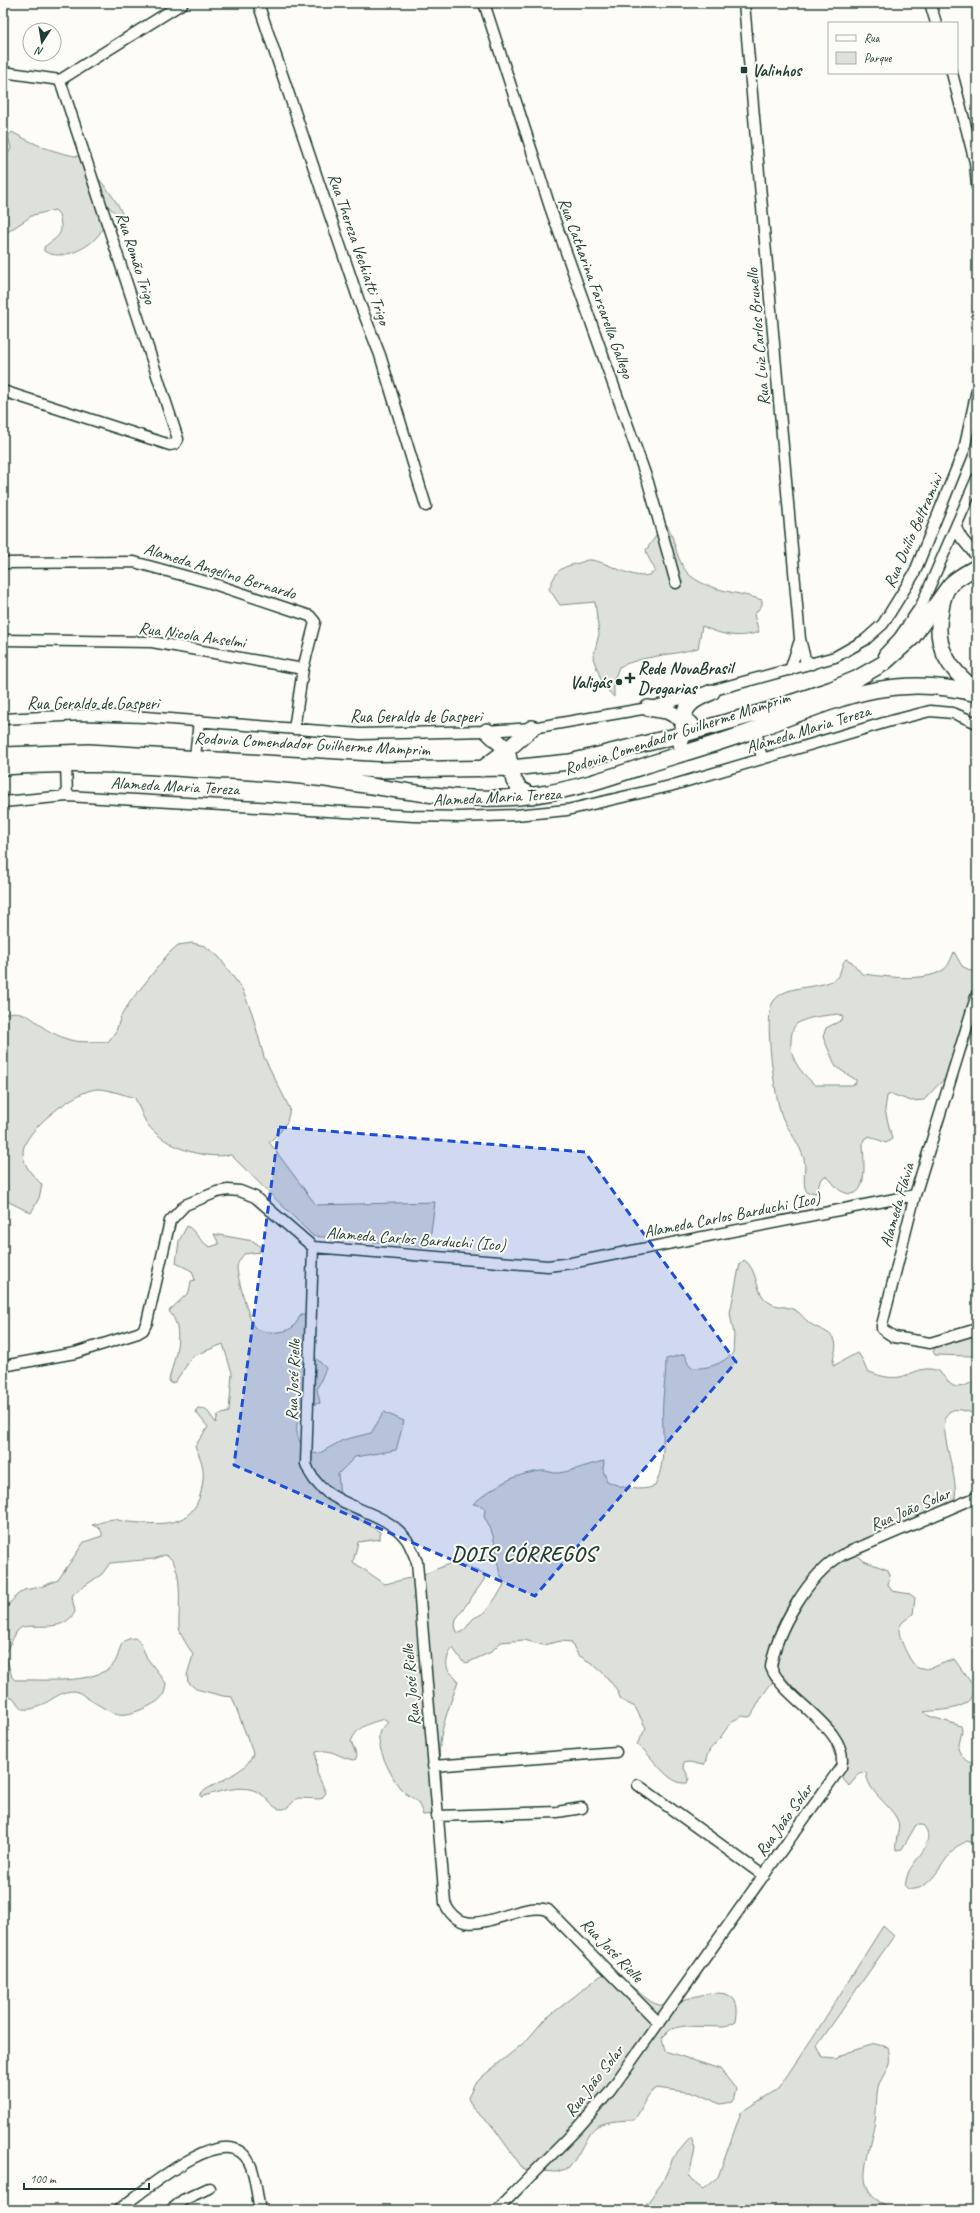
<svg xmlns="http://www.w3.org/2000/svg" width="980" height="2213" font-family="Caveat,sans-serif">
<rect width="100%" height="100%" fill="#fdfcf7"/>
<filter id="ink" filterUnits="userSpaceOnUse"><feTurbulence type="fractalNoise" baseFrequency=".025" numOctaves="2"/><feDisplacementMap in="SourceGraphic" scale="8" xChannelSelector="R" yChannelSelector="G"/><feConvolveMatrix kernelMatrix="1 2 1 2 8 2 1 2 1" color-interpolation-filters="sRGB"/></filter>
<g filter="url(#ink)">
<path fill="#dde0db" stroke="#7e8e88" fill-rule="evenodd" d="M12,132C35,145 55,153 81,157C93,174 121,200 124,221L108,206L106,208C105,214 105,221 103,227C96,246 62,263 44,251V247C60,235 64,235 59,214L55,210L33,215L3,235V155L8,154L11,148L8,136Z
M664,521C674,533 674,549 681,563C693,591 738,591 762,600V605L754,615L759,632C738,639 722,635 702,626L698,648C671,656 644,655 619,667L614,680V697L603,685L593,658L599,634L595,602L560,605L549,589C557,569 559,568 579,563C583,562 587,559 591,560C610,562 641,586 655,571C654,565 648,560 646,550L656,536L660,523Z
M192,943L205,946L219,957L242,989L252,1013L264,1057L290,1109L287,1122L279,1133L269,1142L316,1205L435,1202L429,1247L313,1236L231,1155C202,1159 166,1148 147,1124C142,1116 139,1106 135,1098C124,1095 108,1089 97,1089C76,1090 23,1131 23,1152C23,1167 33,1175 42,1185L39,1198L31,1213L3,1199V1015C20,1007 32,1018 44,1028C50,1032 63,1038 70,1040C81,1043 96,1041 108,1042L116,1031L121,1016L130,1002L168,954L178,945Z
M954,952L962,966L977,974V1020L973,1033L961,1062L951,1074L939,1084L924,1100L911,1101L891,1094L887,1096L885,1110L892,1139L886,1143L869,1136L864,1139L863,1143C863,1157 871,1206 841,1191C834,1187 832,1179 825,1176L820,1181L816,1193L811,1192L809,1194C800,1187 807,1170 804,1159C800,1145 790,1132 783,1119C775,1102 763,1016 773,1002C784,985 812,989 829,982C844,977 839,965 846,959L852,962L862,974C883,976 923,983 943,970C949,967 951,958 954,952ZM838,1014L843,1017L842,1020L826,1028L823,1037L836,1067L856,1080V1083L852,1085H815C800,1071 790,1060 791,1040C792,1033 792,1027 798,1023C810,1016 825,1016 838,1014Z
M187,1226C195,1230 199,1241 210,1247L219,1244L214,1234L253,1241L260,1246V1252L244,1254C241,1258 237,1263 237,1268C237,1276 250,1322 254,1327C262,1334 285,1334 293,1327C296,1324 299,1318 301,1314H306L315,1357L326,1368L317,1389L320,1403C317,1404 311,1404 308,1406C292,1416 294,1442 308,1451C311,1453 315,1453 318,1454L343,1440L371,1433L384,1412L404,1421L396,1450L355,1457L338,1474L340,1496L359,1519L380,1532V1539L358,1542L353,1562L385,1584L422,1575L449,1564L472,1568L485,1575L484,1580L456,1619L455,1626L457,1632L460,1633C466,1630 468,1624 472,1620C475,1616 482,1615 485,1612C488,1609 504,1587 504,1584C504,1580 500,1575 499,1570C495,1551 496,1533 484,1517L485,1510L482,1506L473,1504C493,1487 513,1474 541,1471C547,1470 553,1474 559,1473C574,1471 588,1464 604,1461L603,1470L607,1481C621,1488 641,1492 655,1486C668,1459 661,1428 663,1400C664,1386 666,1373 666,1359L685,1354L688,1364L692,1368C708,1369 722,1364 733,1353L734,1335L730,1313L738,1273L740,1264L744,1260C757,1268 755,1288 764,1298C772,1308 785,1305 795,1310C801,1313 805,1320 811,1324C818,1329 829,1331 834,1339C839,1346 832,1357 833,1366L857,1353L861,1357L867,1371C877,1375 888,1379 900,1377C910,1375 919,1368 930,1369C951,1370 944,1401 977,1379V1414C970,1413 960,1408 953,1410C928,1416 967,1489 952,1505C943,1515 918,1530 906,1534C899,1536 891,1536 885,1538C874,1541 864,1548 855,1553L864,1561L888,1570L890,1575L888,1585L892,1591L910,1594L915,1598L913,1614C907,1619 899,1623 899,1630C899,1639 911,1665 918,1668C928,1672 944,1662 954,1659L972,1684C978,1712 941,1709 924,1712L929,1716L961,1726L962,1731L958,1749C963,1758 966,1764 977,1763V1844L967,1841C964,1843 959,1845 956,1847C942,1860 931,1893 908,1889L905,1886C906,1881 907,1875 909,1871C917,1857 937,1840 923,1825H916L902,1849L896,1850C894,1839 902,1828 897,1819C887,1801 868,1793 866,1772L859,1774L849,1786L840,1775L846,1757L839,1760L835,1756L824,1723L783,1675C769,1680 759,1703 751,1716L748,1717L742,1716C728,1723 729,1726 720,1738C711,1750 709,1746 705,1764C697,1766 692,1760 684,1763L683,1766L689,1778L687,1783C668,1786 652,1755 637,1744L646,1728L635,1707L621,1700L617,1690L604,1674L593,1664L578,1655L571,1642L561,1641L543,1645L524,1640L501,1642L491,1652L467,1663L462,1661L453,1648C448,1653 444,1665 449,1671C452,1675 456,1676 458,1681C452,1699 441,1727 440,1744C437,1768 450,1794 433,1814L423,1815C417,1795 412,1801 400,1788C392,1778 374,1744 380,1731C382,1728 386,1725 388,1722L385,1719C369,1723 357,1726 351,1742L357,1756L355,1760C340,1759 332,1747 316,1752L317,1773L326,1793L321,1799L298,1798C292,1801 289,1810 281,1809C273,1809 267,1798 261,1794C245,1782 218,1792 201,1797V1793C215,1782 250,1771 253,1753L232,1697L223,1696L196,1689L188,1682L187,1675L193,1655C189,1647 180,1636 179,1627C178,1612 185,1561 165,1555L154,1559L110,1563L102,1574L74,1593L72,1597L75,1612C63,1632 42,1624 22,1627L17,1631L5,1653L12,1677L15,1680C44,1679 79,1684 105,1671C126,1660 112,1639 135,1638L140,1642L147,1658L166,1683C165,1696 161,1700 149,1706C119,1721 114,1714 87,1698C83,1695 78,1691 74,1691C54,1691 43,1712 23,1709L14,1699L3,1695V1618L8,1605L17,1595L24,1590L41,1587L58,1580L84,1542L102,1536V1532L99,1528L92,1525C99,1524 106,1520 113,1519C117,1519 123,1522 128,1522C157,1524 192,1530 201,1492C205,1472 204,1465 195,1446L208,1427L195,1411L198,1408L206,1409L216,1423L218,1415L229,1412L232,1373L223,1344L193,1356L175,1382L170,1383L169,1380C174,1358 186,1331 169,1311L189,1292L191,1281L195,1280L192,1271L176,1263L179,1241Z
M977,1329V1354L971,1356L935,1355L933,1351L937,1346Z
M883,1926L894,1936L817,2046L823,2058L836,2059L848,2052L875,2044L888,2047C892,2068 887,2067 879,2084C876,2093 877,2102 876,2112C875,2130 861,2169 866,2184C870,2196 881,2203 891,2210H642L662,2183L673,2158L691,2137L695,2149L689,2175L697,2185L703,2189L718,2177L741,2112L778,2089L817,2031Z
M604,1973C612,1977 621,1980 629,1985C640,1991 647,2002 659,2005C667,2007 679,2000 686,1999C710,1992 744,1984 736,2021L724,2027L684,2026L671,2029L662,2038L665,2051L720,2069L736,2089L733,2102L720,2104L696,2093L656,2088C643,2098 644,2107 634,2120C582,2121 595,2132 569,2168L556,2172L524,2170L493,2127L473,2109L468,2098L474,2085L483,2076L526,2041L544,2020Z"/>
<g fill="none" stroke-linecap="round" stroke-linejoin="round">
<g stroke="#1f3d34" stroke-width="13">
<path id="street" d="M258,3L360,304L380,355L426,506
M484,3L550,207L648,482L676,583
M744,3L800,639L805,659L812,664
M930,3L936,23
M3,72L60,80L183,3
M952,73L975,162L977,187
M3,391L170,445L175,444L178,439L60,80
M956,528L962,539L977,557
M3,563L134,562L211,583L310,616L315,622L314,626L303,669L294,729
M3,640L152,642L303,669
M884,654L899,638L921,606L977,478
M790,670L799,643
M3,719L83,715L145,717L360,734L487,731L532,728L648,708L835,657L865,640L883,624L914,574L964,450L977,390
M756,730L762,759
M195,757L199,721
M66,763L67,796
M3,802L67,796L414,816L459,817L516,815L567,810L670,786L887,722L930,711L953,713L977,723
M977,994L915,1195L882,1325V1329L894,1337L930,1343L977,1329
M313,1247L306,1464C322,1511 381,1504 407,1540C411,1547 414,1555 417,1562L445,1903C464,1949 517,1899 548,1910L659,2023
M3,1366L75,1353L138,1333L143,1330L147,1322L170,1221L185,1205L217,1192L228,1190L240,1191L255,1197L313,1247L548,1266L571,1263L915,1195
M433,1766L616,1752
M638,1785L764,1876
M437,1816L557,1812L582,1808
M118,2210C142,2193 217,2126 244,2155C256,2167 256,2194 260,2210
M171,2210L183,2200L209,2188
M497,2210L578,2128L610,2091L841,1767C851,1729 783,1700 771,1667C776,1631 809,1573 842,1555L977,1497"/>
</g>
<g stroke="#1f3d34" stroke-width="18">
<path id="primary" d="M977,567C968,572 958,577 951,584C945,590 942,602 941,610C933,646 948,669 977,691
M648,708L667,711L691,724
M487,731L507,750L514,781L520,789L532,796
M680,743C684,735 683,731 683,722C683,704 698,698 712,692
M3,755L89,752L378,770L511,768L570,762L684,734L766,711L832,689L856,679L884,663L912,638L950,585
M3,767C65,762 126,765 188,769C231,771 274,772 317,778C390,787 461,806 535,795C580,789 622,773 665,759C695,750 725,741 755,730C834,701 891,671 977,694
M482,769L507,750L532,728"/>
</g>
<use href="#street" stroke="#fdfcf7" stroke-width="10"/>
<use href="#primary" stroke="#fdfcf7" stroke-width="15"/>
</g>
</g>
<path fill="#1d4ed8" fill-opacity="0.2" stroke="#1d4ed8" stroke-width="3" stroke-dasharray="8 5" stroke-linejoin="round" d="M279,1127L585,1152L736,1362L535,1596L234,1465Z"/>
<g fill="#1f3d34" stroke="#fdfcf7" stroke-width="1.5">
<rect x="740" y="66" width="8" height="8" rx="2"/>
<path d="M628 672h4v4h4v4h-4v4h-4v-4h-4v-4h4z"/>
<circle cx="619" cy="682" r="4"/>
</g>
<g text-anchor="middle" dominant-baseline="central" stroke-width="4" stroke-linejoin="round" paint-order="stroke">
<g font-size="17" font-weight="bold" fill="#1f3d34" stroke="#fdfcf7" text-anchor="start">
<text x="752" y="70">Valinhos</text>
<text x="638" y="668">Rede NovaBrasil<tspan x="638" dy="20">Drogarias</tspan></text>
<text x="611" y="682" text-anchor="end">Valigás</text>
</g>
<g font-size="17" fill="#1f3d34" stroke="#fdfcf7">
<text transform="translate(359 249) rotate(71)">Rua Thereza Vechiatti Trigo</text>
<text transform="translate(136 258) rotate(72)">Rua Romão Trigo</text>
<text transform="translate(596 288) rotate(70)">Rua Catharina Farsarella Gallego</text>
<text transform="translate(758 337) rotate(-95)">Rua Luiz Carlos Brunello</text>
<text transform="translate(913 531) rotate(-66)">Rua Duílio Beltramini</text>
<text transform="translate(220 571) rotate(17)">Alameda Angelino Bernardo</text>
<text transform="translate(192 635) rotate(8)">Rua Nicola Anselmi</text>
<text x="93" y="703">Rua Geraldo de Gasperi</text>
<text x="416" y="716">Rua Geraldo de Gasperi</text>
<text transform="translate(808 729) rotate(-17)">Alameda Maria Tereza</text>
<text transform="translate(677 733) rotate(-18)">Rodovia Comendador Guilherme Mamprim</text>
<text transform="translate(312 744) rotate(3)">Rodovia Comendador Guilherme Mamprim</text>
<text transform="translate(175 786) rotate(3)">Alameda Maria Tereza</text>
<text transform="translate(497 797) rotate(-3)">Alameda Maria Tereza</text>
<text transform="translate(897 1205) rotate(-74)">Alameda Flávia</text>
<text transform="translate(732 1215) rotate(-11)">Alameda Carlos Barduchi (Ico)</text>
<text transform="translate(416 1239) rotate(4)">Alameda Carlos Barduchi (Ico)</text>
<text transform="translate(293 1380) rotate(-88)">Rua José Rielle</text>
<text transform="translate(910 1509) rotate(-23)">Rua João Solar</text>
<text transform="translate(411 1685) rotate(-95)">Rua José Rielle</text>
<text transform="translate(784 1820) rotate(-54)">Rua João Solar</text>
<text transform="translate(612 1950) rotate(46)">Rua José Rielle</text>
<text transform="translate(594 2081) rotate(-52)">Rua João Solar</text>
</g>
<g font-size="21" font-weight="bold" letter-spacing="1" fill="#1f3d34" stroke="#fdfcf7">
<text x="524" y="1554">DOIS CÓRREGOS</text>
</g>
</g>
<rect width="980" height="2213" fill="none" stroke="#fdfcf7" stroke-width="16"/>
<rect x="8" y="8" width="964" height="2197" fill="none" stroke="#1f3d34" stroke-width="1.5" filter="url(#ink)"/>
<rect x="828" y="22" width="130" height="52" fill="#fdfcf7" stroke="#a4b0a9"/>
<rect x="836" y="35" width="20" height="6" fill="#fdfcf7" stroke="#a4b0a9"/>
<text x="864" y="42" font-size="12" fill="#1f3d34">Rua</text>
<rect x="836" y="52" width="20" height="12" fill="#dde0db" stroke="#a4b0a9"/>
<text x="864" y="62" font-size="12" fill="#1f3d34">Parque</text>
<g transform="translate(42 42) rotate(192)"><circle r="19" fill="#fdfcf7" stroke="#a4b0a9"/>
<path d="M0-3L7 15L0 10L-7 15Z" fill="#1f3d34"/>
<text y="-6" font-size="11" font-weight="bold" text-anchor="middle" fill="#1f3d34">N</text>
</g>
<path d="M24 2183v6h125v-6" fill="none" stroke="#1f3d34" stroke-width="2"/>
<text x="30" y="2183" font-size="12" fill="#1f3d34" stroke="#fdfcf7" stroke-width="3" paint-order="stroke">100 m</text>
</svg>
